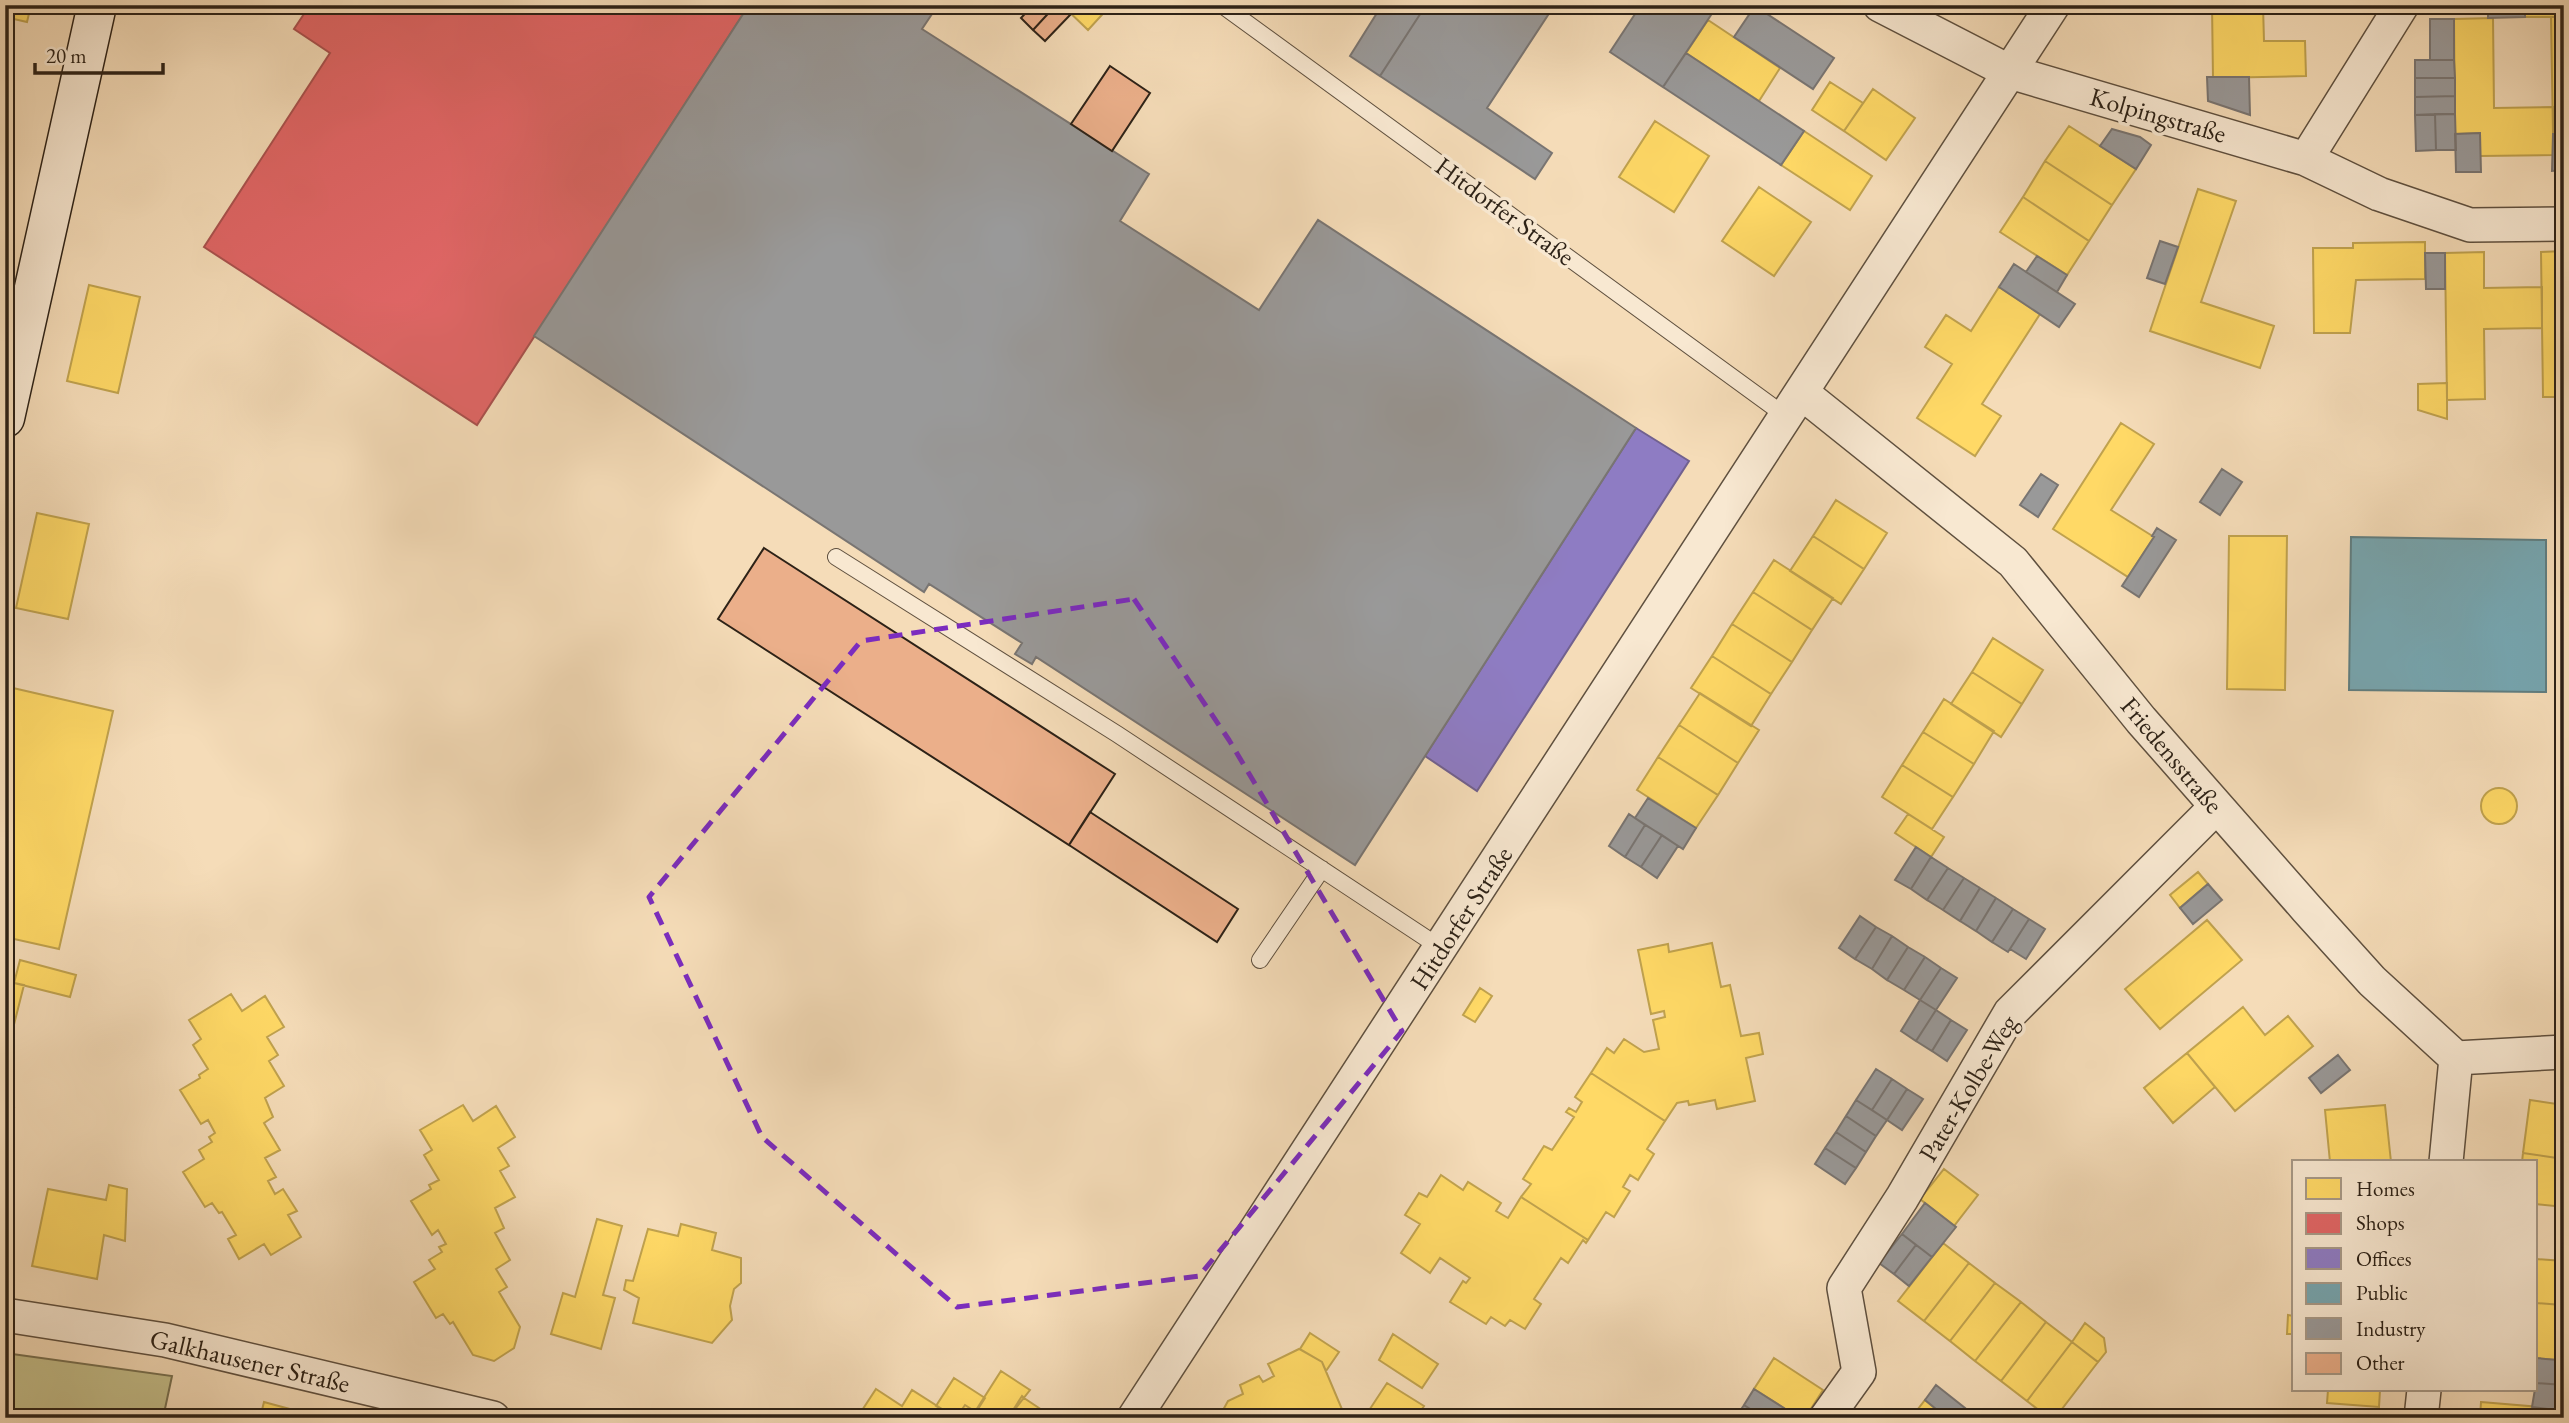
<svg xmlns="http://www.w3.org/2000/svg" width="2569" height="1423" font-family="'EB Garamond',serif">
<rect width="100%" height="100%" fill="#f5dcb8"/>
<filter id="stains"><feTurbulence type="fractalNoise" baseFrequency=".00286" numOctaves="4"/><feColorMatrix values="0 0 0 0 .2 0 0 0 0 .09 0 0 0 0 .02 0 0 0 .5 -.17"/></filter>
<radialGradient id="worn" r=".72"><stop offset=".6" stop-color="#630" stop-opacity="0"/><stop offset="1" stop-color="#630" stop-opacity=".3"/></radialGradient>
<path fill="#c4be8a" stroke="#787050" stroke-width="2" d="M5,1353L172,1376L163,1418H5Z"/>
<path fill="#ffd966" stroke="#c0a24e" stroke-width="2" d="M5,5H31L27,22L5,17Z
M1062,5H1111L1088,30Z
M2212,5H2263L2264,41H2305L2306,76L2213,78Z
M2525,5H2564V17H2525Z
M2551,17H2564V134H2553Z
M2493,18L2494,108L2553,107V155L2480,156V133L2455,134L2454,19Z
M1708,20L1780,68L1759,101L1686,53Z
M1830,82L1863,103L1844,131L1812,110Z
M1873,89L1915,118L1886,160L1844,131Z
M1655,121L1709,156L1674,212L1619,177Z
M2069,126L2136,169L2112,205L2045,161Z
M1804,131L1872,176L1850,210L1781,165Z
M2045,161L2112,205L2089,241L2023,197Z
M1759,187L1811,222L1774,276L1722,241Z
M2198,189L2236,201L2201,302L2274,326L2260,368L2150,331Z
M2023,197L2089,241L2067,275L2000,232Z
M2425,242V279L2356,280L2350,333H2314L2313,248H2353V243Z
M2564,251V397H2543L2541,252Z
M2484,252V288L2542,287V328L2484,329L2485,399L2447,400L2445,253Z
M89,285L140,297L118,393L67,381Z
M1999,287L2040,314L1982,404L2001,416L1975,456L1917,418L1952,364L1925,347L1946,315L1971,331Z
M2447,383V419L2418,410V384Z
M2121,423L2154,444L2111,510L2154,537L2128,577L2053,529Z
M1836,500L1887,533L1864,569L1813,536Z
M37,513L89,524L68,619L16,608Z
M1813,536L1864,569L1841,604L1790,571Z
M2229,536H2287L2285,690L2227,689Z
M1774,560L1833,598L1812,630L1753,592Z
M1753,592L1812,630L1792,662L1732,624Z
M1732,624L1792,662L1771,694L1712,656Z
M1993,638L2043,670L2022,704L1972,672Z
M1712,656L1771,694L1751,726L1691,688Z
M1972,672L2022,704L2001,737L1951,704Z
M13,688L113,711L59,949L5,937V722Z
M1700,693L1759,730L1738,763L1679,725Z
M1944,699L1994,731L1974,764L1923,732Z
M1679,725L1738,763L1718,795L1658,757Z
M1923,732L1974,764L1953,797L1902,765Z
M1658,757L1718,795L1696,828L1637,790Z
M1902,765L1953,797L1932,829L1882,797Z
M2481 806a18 18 0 1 1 36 0a18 18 0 1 1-36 0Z
M1908,814L1944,837L1931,857L1895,833Z
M2198,872L2208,884L2180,908L2170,895Z
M2207,920L2242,960L2160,1029L2125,989Z
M1712,943L1721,987L1730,985L1741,1036L1759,1033L1763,1054L1746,1058L1755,1101L1717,1109L1715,1100L1689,1105L1688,1101L1677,1103L1665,1121L1591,1073L1607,1048L1614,1053L1624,1039L1644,1052L1659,1049L1653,1020L1665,1017L1664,1011L1651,1014L1638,950L1668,944L1669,952Z
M20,960L76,975L70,997L14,983Z
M5,981L24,985L5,1060Z
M1480,988L1492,996L1475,1022L1463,1015Z
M231,994L242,1011L265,996L284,1027L267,1037L278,1055L269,1061L284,1086L265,1098L273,1117L264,1123L280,1150L265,1158L276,1177L268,1181L275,1194L283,1189L297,1211L288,1215L301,1237L271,1255L264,1244L239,1259L228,1239L236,1235L222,1212L219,1213L212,1203L205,1207L183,1172L204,1159L199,1150L212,1142L209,1137L215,1133L208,1120L201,1124L180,1090L200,1078L199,1075L208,1069L193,1045L201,1039L189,1020Z
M2243,1007L2265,1035L2288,1016L2313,1046L2235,1111L2187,1053Z
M2187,1053L2215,1087L2173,1123L2144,1088Z
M1591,1073L1665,1121L1647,1149L1654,1154L1638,1180L1630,1175L1623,1187L1630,1191L1614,1217L1606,1212L1588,1240L1521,1197L1531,1184L1523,1179L1544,1146L1552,1150L1574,1117L1566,1112L1569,1108L1576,1112L1582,1102L1575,1097Z
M2530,1100L2564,1105V1159L2523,1153Z
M463,1105L473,1121L496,1106L515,1137L498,1148L509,1166L500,1171L515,1197L495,1208L504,1228L495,1233L510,1260L496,1269L507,1287L499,1292L520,1327L514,1348L494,1361L473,1355L453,1322L450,1324L443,1314L436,1318L414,1282L435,1269L429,1260L442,1252L439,1247L446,1244L438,1230L432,1235L411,1201L431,1189L429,1185L439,1180L424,1155L432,1150L420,1130Z
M2385,1105L2391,1162H2330L2325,1110Z
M5,1107L14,1108L9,1130L5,1129Z
M2523,1153L2564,1159V1207L2536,1204V1162H2522Z
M1944,1169L1978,1195L1954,1226L1920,1199Z
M1441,1175L1463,1190L1468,1182L1501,1203L1496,1211L1508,1218L1521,1197L1588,1240L1586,1243L1583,1240L1568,1263L1561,1258L1534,1299L1541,1304L1525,1329L1510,1320L1505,1326L1491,1317L1486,1324L1450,1302L1463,1281L1466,1283L1470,1278L1440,1258L1430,1273L1401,1253L1420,1224L1405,1215L1419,1193L1427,1197Z
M109,1185L127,1189L125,1241L104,1235L97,1279L32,1266L48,1189L106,1200Z
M597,1219L622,1226L603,1295L615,1298L601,1349L551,1334L563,1293L575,1297Z
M681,1224L716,1233L712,1250L741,1258V1283L734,1289L730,1306L732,1320L712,1343L633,1323L639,1298L624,1290L626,1280L633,1281L648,1229L678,1236Z
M1943,1243L1969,1263L1924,1321L1898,1301Z
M2536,1259L2564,1261L2562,1305L2536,1303Z
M1969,1263L1995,1283L1950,1341L1924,1321Z
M1995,1283L2021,1302L1975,1361L1950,1341Z
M2021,1302L2046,1322L2001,1381L1975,1361Z
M2536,1303L2562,1305L2557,1360L2536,1358Z
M2288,1315L2294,1316V1334H2287Z
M2046,1322L2072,1342L2027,1401L2001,1381Z
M2085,1323L2104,1338L2106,1352L2098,1362L2072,1342Z
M1310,1333L1339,1352L1326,1371L1322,1362L1300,1349Z
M1393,1334L1438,1364L1422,1388L1379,1360Z
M2072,1342L2098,1362L2055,1418H2049L2027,1401Z
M1299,1349L1322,1362L1344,1414L1342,1418H1227L1223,1410L1228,1401L1243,1394L1240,1385L1259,1376L1263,1382L1274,1376L1268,1364Z
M1774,1358L1823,1390L1805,1418H1799L1754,1389Z
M1001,1371L1030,1390L1008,1418H971Z
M954,1378L985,1398L976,1412L965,1405L956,1418L936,1406Z
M1387,1383L1424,1406L1416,1418H1364Z
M876,1389L902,1406L912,1390L956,1418H857Z
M2328,1390H2380L2379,1407L2327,1403Z
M1022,1396L1024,1398L1054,1418H1008Z
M1925,1400L1947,1418H1911Z
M264,1402L323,1418H260Z
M2481,1402L2540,1407L2539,1418H2480Z
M965,1405L976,1412L971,1418H956Z"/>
<path fill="#e06666" stroke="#aa524e" stroke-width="2" d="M310,5H749L477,425L204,247L330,53L294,29Z"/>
<path fill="#8e7cc3" stroke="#71618f" stroke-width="2" d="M1636,428L1689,461L1477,791L1425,756Z"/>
<path fill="#76a5af" stroke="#607e81" stroke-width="2" d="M2351,537L2546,540V692L2349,690Z"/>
<path fill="#999" stroke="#797572" stroke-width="2" d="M749,5H938L922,29L1149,174L1120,221L1259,310L1318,220L1636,428L1355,865L1036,657L1032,664L1015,654L1022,643L929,584L924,592L534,336Z
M1382,5H1426L1380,76L1350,56Z
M1426,5H1539L1550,12L1487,108L1552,153L1535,179L1380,76Z
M1641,5L1717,6L1663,87L1610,52Z
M2488,5H2525V17L2488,18Z
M1755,6L1834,58L1813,89L1734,37Z
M2430,19H2454V60H2430Z
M1686,53L1804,131L1781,165L1663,87Z
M2415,60H2454L2455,78H2415Z
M2207,77H2249L2250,115L2208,101Z
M2415,78H2455V96L2415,97Z
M2455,96V114L2415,115V97Z
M2435,114L2436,150L2416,151L2415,115Z
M2435,114H2455L2456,150H2436Z
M2112,129L2140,137L2151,145L2136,169L2100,146Z
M2480,133L2481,172H2456L2455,134Z
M2553,134H2564V170L2552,171Z
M2160,241L2178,247L2165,284L2147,278Z
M2425,253H2445V289H2426Z
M2037,256L2067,275L2057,292L2026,272Z
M2014,264L2075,304L2059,327L1999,287Z
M2222,469L2242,482L2220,515L2200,502Z
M2041,474L2058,485L2038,517L2020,505Z
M2157,528L2176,540L2139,597L2122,586L2154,537L2152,536Z
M1648,798L1696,828L1683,849L1635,818Z
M1629,814L1645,825L1625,857L1609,846Z
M1645,825L1662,835L1641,867L1625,857Z
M1662,835L1678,846L1657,878L1641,867Z
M1916,847L1931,857L1911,889L1895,880Z
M1931,857L1948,868L1927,900L1911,889Z
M1948,868L1964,878L1943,910L1927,900Z
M1964,878L1980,888L1960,921L1943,910Z
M2208,884L2222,900L2193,924L2180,908Z
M1980,888L1996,898L1976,931L1960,921Z
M1996,898L2013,909L1992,942L1976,931Z
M2013,909L2029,919L2008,952L1992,942Z
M1860,916L1876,927L1855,959L1839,948Z
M2029,919L2045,929L2026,959L2010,949Z
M1876,927L1892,936L1872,969L1855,959Z
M1892,936L1908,947L1887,980L1872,969Z
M1908,947L1925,957L1904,990L1887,980Z
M1925,957L1941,968L1920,1000L1904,990Z
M1941,968L1957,978L1936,1010L1920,1000Z
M1920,1000L1936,1010L1916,1041L1901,1031Z
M1936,1010L1951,1020L1932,1051L1916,1041Z
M1951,1020L1967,1030L1947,1061L1932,1051Z
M2338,1055L2350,1070L2321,1093L2309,1078Z
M1876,1069L1892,1079L1872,1110L1856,1100Z
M1892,1079L1907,1089L1887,1120L1872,1110Z
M1907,1089L1923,1099L1902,1130L1887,1120Z
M1856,1100L1887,1120L1876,1136L1846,1116Z
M1846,1116L1876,1136L1866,1152L1836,1132Z
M1836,1132L1866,1152L1856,1168L1825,1148Z
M1825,1148L1856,1168L1845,1184L1815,1164Z
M1925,1203L1956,1227L1932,1257L1902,1234Z
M1902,1234L1916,1245L1894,1274L1879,1263Z
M1916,1245L1932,1257L1909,1286L1894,1274Z
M2558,1357L2564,1358V1385L2536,1383V1358L2557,1360Z
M2536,1383L2564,1385V1411L2532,1407Z
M1936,1385L1965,1408L1958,1418H1947L1925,1400Z
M1754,1389L1784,1408L1778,1418H1764L1744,1405Z
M1744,1405L1764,1418H1735Z"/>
<path fill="#ebaf8a" stroke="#2d2217" stroke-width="2" d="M1033,5H1056L1033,30L1021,18Z
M1056,5H1062L1071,14L1045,41L1033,30Z
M1110,66L1150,93L1112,151L1071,124Z
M764,548L1115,774L1069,845L718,619Z
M1090,812L1238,909L1217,942L1069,845Z"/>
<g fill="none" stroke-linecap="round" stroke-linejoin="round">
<g stroke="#5f503f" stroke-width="18">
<path id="lane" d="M1222,5L1787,417
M836,557L1117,734L1441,948
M1260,960L1322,869"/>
</g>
<g stroke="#5f503f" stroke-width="36">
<path id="street" d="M1880,5L2010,72L2306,159L2379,194L2470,225L2564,224
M2306,159L2402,5
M1802,393L2013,562L2141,720L2307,909L2372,981L2456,1058L2446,1162
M2456,1058L2564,1052
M5,1315L165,1340L493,1418
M1134,1418L2053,5
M1826,1418L1859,1372L1844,1288L1902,1198L2010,1013L2216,807
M2421,1418L2424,1390"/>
</g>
<g stroke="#2d2217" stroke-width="41">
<path id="secondary" d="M5,418L97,5"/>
</g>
<use href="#lane" stroke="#f8e8d1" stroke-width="16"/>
<use href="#street" stroke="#f8e8d1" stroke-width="33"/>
<use href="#secondary" stroke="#f8e8d1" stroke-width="38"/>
</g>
<path fill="none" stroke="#7b2cbf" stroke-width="5" stroke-dasharray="14 9" stroke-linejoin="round" d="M1134,599L1229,740L1402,1031L1199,1276L957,1307L762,1137L649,897L861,641Z"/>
<g text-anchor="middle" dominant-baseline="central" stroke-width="7" stroke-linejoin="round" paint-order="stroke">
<g font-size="26" fill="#2d2217" stroke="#f8e8d1">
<text transform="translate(2158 115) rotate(16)">Kolpingstraße</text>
<text transform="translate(1505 211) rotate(36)">Hitdorfer Straße</text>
<text transform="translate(2172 755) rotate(50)">Friedensstraße</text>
<text transform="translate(1461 918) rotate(-57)">Hitdorfer Straße</text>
<text transform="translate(1968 1088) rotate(-59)">Pater-Kolbe-Weg</text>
<text transform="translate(250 1361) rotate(13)">Galkhausener Straße</text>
</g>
</g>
<rect width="2569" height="1423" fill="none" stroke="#f5dcb8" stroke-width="28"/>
<rect x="7" y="7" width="2555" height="1409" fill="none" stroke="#2d2217" stroke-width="3.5"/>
<rect x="14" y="14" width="2541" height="1395" fill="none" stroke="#2d2217" stroke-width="2"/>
<rect x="2292" y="1160" width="245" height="231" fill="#f8e8d1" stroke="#a79987" stroke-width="2"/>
<rect x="2306" y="1178" width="35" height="21" fill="#ffd966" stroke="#a79987" stroke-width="2"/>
<text x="2356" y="1196" font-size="21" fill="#2d2217">Homes</text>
<rect x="2306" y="1213" width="35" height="21" fill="#e06666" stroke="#a79987" stroke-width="2"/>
<text x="2356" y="1230" font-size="21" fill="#2d2217">Shops</text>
<rect x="2306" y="1248" width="35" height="21" fill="#8e7cc3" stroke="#a79987" stroke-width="2"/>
<text x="2356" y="1266" font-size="21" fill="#2d2217">Offices</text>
<rect x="2306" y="1283" width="35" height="21" fill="#76a5af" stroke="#a79987" stroke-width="2"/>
<text x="2356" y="1300" font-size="21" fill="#2d2217">Public</text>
<rect x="2306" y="1318" width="35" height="21" fill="#999999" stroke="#a79987" stroke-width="2"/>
<text x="2356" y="1336" font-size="21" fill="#2d2217">Industry</text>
<rect x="2306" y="1353" width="35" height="21" fill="#ebaf8a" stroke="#a79987" stroke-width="2"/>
<text x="2356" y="1370" font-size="21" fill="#2d2217">Other</text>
<path d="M35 63v10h128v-10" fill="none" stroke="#2d2217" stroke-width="3.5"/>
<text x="46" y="63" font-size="21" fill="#2d2217" stroke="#f8e8d1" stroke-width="5" paint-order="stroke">20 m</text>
<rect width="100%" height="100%" filter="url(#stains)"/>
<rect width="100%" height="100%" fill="url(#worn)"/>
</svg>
